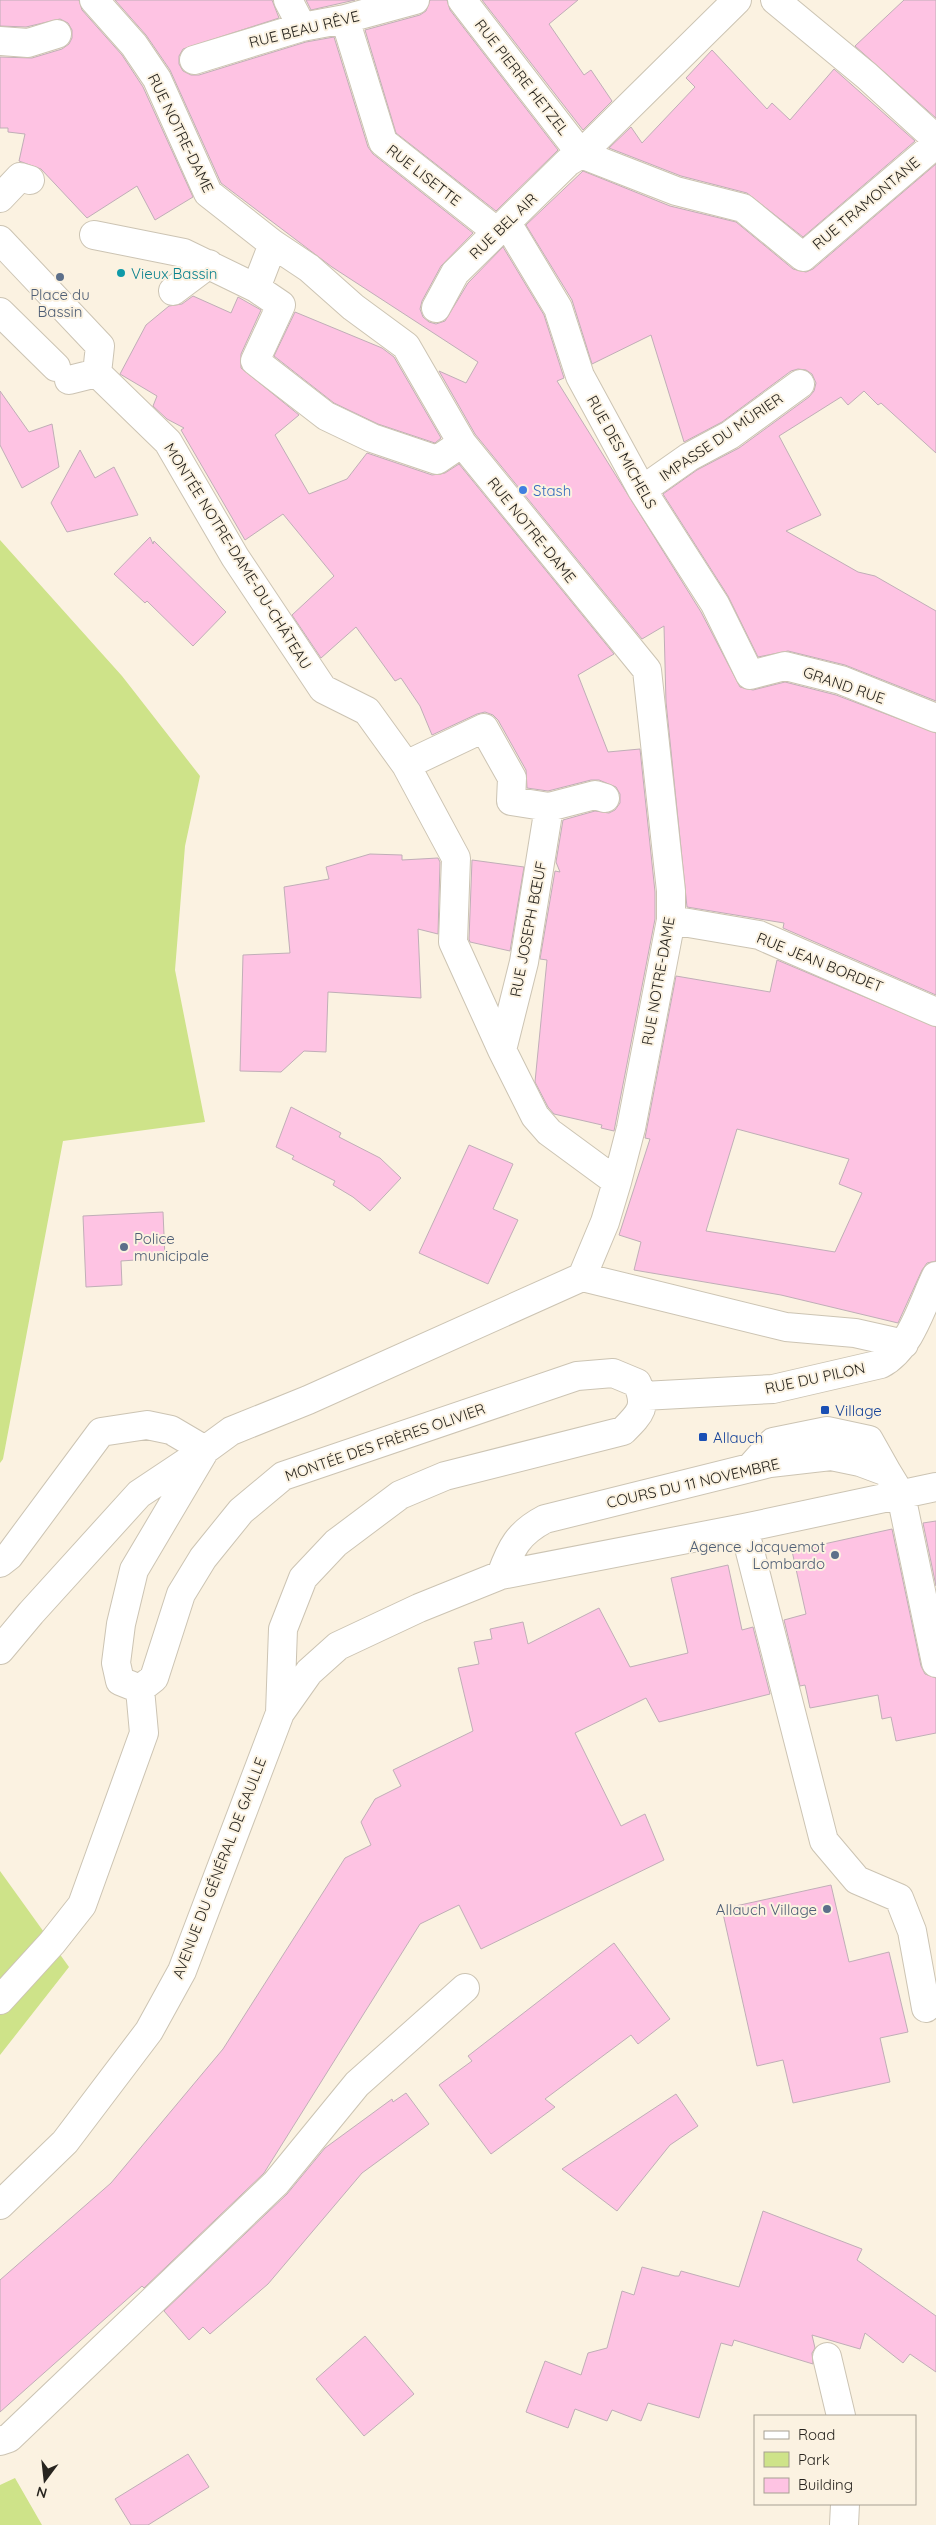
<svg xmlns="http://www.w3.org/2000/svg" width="936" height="2525" font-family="Quicksand,sans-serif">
<rect width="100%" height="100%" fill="#fbf2e1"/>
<path fill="#cee389" d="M0,540L122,676L200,776L185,846L175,970L205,1122L63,1141L3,1459L0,1463Z
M0,1871L69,1967L0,2055Z
M15,2478L42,2525H0V2485Z"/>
<path fill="#fec3e3" stroke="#c0aeb7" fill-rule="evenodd" d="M0,0H79L82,10L122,55L143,87L193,197L155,220L137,186L87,218L41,169L19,161L25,134L8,132V128H0V57L32,58L62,49L69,44L72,38V30L68,23L60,19L26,27L0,26Z
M115,0H272L279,18L183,49L179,56V64L183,71L191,75H199L306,42L334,37L368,147L373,154L473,233L441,266L422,301L420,309L423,317L429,322L436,324L445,321L468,283L503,247L544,315L564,378L557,381L701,612L740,687L753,690L785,682L836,695L936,733V995L783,928L784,923L687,907L666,702L664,626L642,639L475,434L439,371L466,383L478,362L332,267L221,183L170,70L146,35Z
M306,0H355L311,10Z
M430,0H447L450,10L558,150L496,211L396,133L365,30L420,15L426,11Z
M482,0H578L549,24L584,75L591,70L612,101L583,130Z
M904,0H936V118L855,46Z
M712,50L767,109L772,103L790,120L834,69L915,141L803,237L747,193L681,176L609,148L631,127L642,143L695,87L686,78Z
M936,164V453L881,403L878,405L864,391L848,405L841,397L779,436L821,515L786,531L858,572L875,576L936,611V701L845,665L788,651L758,657L728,596L663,494L697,470L739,448L809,397L814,391L816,383L812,374L806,370L798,369L791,371L722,422L684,442L651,335L592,364L572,300L526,225L583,171L670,206L736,222L793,269L806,272L813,269Z
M193,296L231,313L238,297L261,310L241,354V368L299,415L275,435L309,494L347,479L367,453L432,475L445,473L459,464L614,654L578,675L608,752L640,749L655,892V919L614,1131L601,1128L602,1125L554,1114L548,1107L535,1082L547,960L540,959L555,871L560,872L556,862L563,820L595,811L609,813L615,810L620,803V794L616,787L599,780H591L548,791L527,788L526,770L498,720L493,715L485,712L477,714L432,735L420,706L401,678L395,681L356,627L321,658L292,615L334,576L283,514L245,540L181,430L184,428L167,419L153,406L157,396L120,374L146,325L169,306L182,304Z
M295,312L382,348L394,357L441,438L435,443L378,424L334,403L274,356Z
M0,391L29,432L52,424L59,467L22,488L0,445Z
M80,450L95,478L114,467L138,515L67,532L51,503Z
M150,537L153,544L154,541L226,612L193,646L147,601L145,603L114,574Z
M370,854L402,855V860L438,858L440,862L438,934L418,929L421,998L328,992L326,1052L304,1051L281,1072L240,1071L243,955L290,953L284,887L329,879L326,867Z
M472,860L524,867L510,951L470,942L469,939Z
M777,960L936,1027V1261L927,1263L922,1270L898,1323L781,1295L634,1270L641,1242L619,1235L650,1139L645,1138L676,976L770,992ZM737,1129L849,1159L839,1184L862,1193L835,1252L706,1231Z
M291,1107L341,1133L339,1137L380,1158L401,1178L370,1211L353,1197L333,1185L335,1181L292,1159L294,1156L276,1147Z
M469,1145L513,1164L493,1209L518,1220L488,1284L419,1253Z
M163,1212L165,1258L121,1261L122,1285L86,1287L83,1216Z
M936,1521V1586L923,1523Z
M892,1529L921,1666L925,1674L936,1678V1733L896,1741L891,1717L882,1719L878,1695L810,1708L805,1685L800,1686L784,1620L806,1614L792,1551Z
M728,1565L742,1630L753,1627L770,1694L659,1722L646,1698L575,1733L621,1826L645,1814L664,1860L481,1949L459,1905L420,1924L264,2173L144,2288L142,2286L0,2412V2280L111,2183L223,2049L345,1858L371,1845L361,1822L375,1799L401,1786L393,1770L473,1731L458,1668L479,1664L474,1642L492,1639L490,1629L523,1622L528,1644L599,1608L630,1667L688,1653L671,1578Z
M831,1885L849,1962L889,1952L908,2032L880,2038L890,2082L793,2103L783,2060L757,2066L722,1909Z
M614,1943L670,2019L638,2044L631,2035L545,2099L555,2107L491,2154L439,2085L472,2061L468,2056Z
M406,2093L429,2124L362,2173L268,2284L210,2334L203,2327L189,2340L164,2311L287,2194L325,2148L392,2099L393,2102Z
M676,2094L698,2126L670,2145L617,2211L562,2169Z
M763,2211L862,2249L857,2260L936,2316V2372L910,2354L903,2363L865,2333L860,2349L812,2335L815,2348L812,2353L813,2364L734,2340L732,2346L721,2343L699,2418L648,2403L641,2421L612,2410L607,2421L575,2409L568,2428L526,2412L545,2361L581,2375L588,2353L607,2348L622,2291L634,2295L642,2267L675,2276H679L681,2271L739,2287Z
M365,2336L414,2394L364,2436L316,2379Z
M188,2454L209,2487L148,2525H131L115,2499Z"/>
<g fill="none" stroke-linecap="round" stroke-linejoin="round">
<g stroke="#ccc4b3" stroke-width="30">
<path id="minor" d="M94,0L134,45L157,79L208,193L273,244L309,268L353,307L406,346L462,443L647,670L671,891V920L631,1128L617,1182
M288,0L302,27
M462,0L581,154
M775,0L867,76L936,139
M345,19L383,142L496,231
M0,41L28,43L57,34
M194,60L302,27L345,19L415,0
M581,154L676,191L743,208L803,257L936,144
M0,198L20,177L30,180
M507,223L558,308L580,376L642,490L715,604L750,675L785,666L841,680L936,718
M94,235L184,253L256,288L273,244
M0,240L100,346L97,373L168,442L235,557L323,689L367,711L406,765L456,858L453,942L502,1050L535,1116L549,1132L617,1182L605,1222L582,1277
M256,288L281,305L255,361L326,416L372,438L437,460L462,443
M173,291L209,264
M436,308L455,273L568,162L581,154L737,0
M0,312L56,367
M69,380L97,373
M642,490L689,457L730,435L800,384
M406,765L484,728L512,778L511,801L549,807L595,795L605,798
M671,920L759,935L936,1012
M502,1050L524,962L549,807
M582,1277L786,1327L855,1333L904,1344
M643,1396L773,1389L881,1364C911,1348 922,1305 936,1276
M750,1468L773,1442L827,1431L869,1440L887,1472
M744,1528L824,1841L857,1880L899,1898L912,1931L926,2008
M0,1563L9,1556L101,1432L147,1425L171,1430L205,1450L139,1494L31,1613L0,1650
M501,1575C511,1548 518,1533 545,1519L770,1463L831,1456L860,1462L887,1472L901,1495L936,1663
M280,1713L283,1629L303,1578L336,1543L400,1495L445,1476L623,1431C640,1414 648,1407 637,1383L613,1373L577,1376L283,1476L241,1511L203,1558L181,1594L154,1678L140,1689L120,1681L116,1663L121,1624L134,1570L205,1450L231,1431L308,1400L582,1277
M0,2000L52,1943L82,1905L144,1733L140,1689
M0,2205L65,2142L149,2031L182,1971L280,1713L309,1672L338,1646L419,1608L501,1575L744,1528L936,1487
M827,2357L841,2416
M0,2441L9,2438L276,2183L357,2084L465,1988
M844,2525L845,2504"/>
</g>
<use href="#minor" stroke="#fff" stroke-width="28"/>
</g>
<circle fill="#0f9aa8" stroke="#fbf2e1" stroke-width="2" cx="121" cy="273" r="5"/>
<g fill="#5c6f8a" stroke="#fbf2e1" stroke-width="2">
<circle cx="60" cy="277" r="5"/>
<circle cx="124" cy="1247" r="5"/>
<circle cx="835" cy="1555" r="5"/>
<circle cx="827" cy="1909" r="5"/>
</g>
<circle fill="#3f7fe0" stroke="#fbf2e1" stroke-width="2" cx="523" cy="490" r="5"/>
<g fill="#1a4fb4" stroke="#fbf2e1" stroke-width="2">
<rect x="820" y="1405" width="10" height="10" rx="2.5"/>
<rect x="698" y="1432" width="10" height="10" rx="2.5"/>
</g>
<g text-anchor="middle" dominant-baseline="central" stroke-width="4" stroke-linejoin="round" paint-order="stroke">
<g font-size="15" fill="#28251f" stroke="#fbf2e1">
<text transform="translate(304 29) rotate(-14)">RUE BEAU RÊVE</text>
<text transform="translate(522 77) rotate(52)">RUE PIERRE HETZEL</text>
<text transform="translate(181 133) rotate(64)">RUE NOTRE-DAME</text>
<text transform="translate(424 175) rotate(38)">RUE LISETTE</text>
<text transform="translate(866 203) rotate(-40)">RUE TRAMONTANE</text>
<text transform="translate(503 226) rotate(-44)">RUE BEL AIR</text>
<text transform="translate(721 437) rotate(-34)">IMPASSE DU MÛRIER</text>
<text transform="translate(622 452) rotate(61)">RUE DES MICHELS</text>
<text transform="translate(532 530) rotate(51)">RUE NOTRE-DAME</text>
<text transform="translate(238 556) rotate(58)">MONTÉE NOTRE-DAME-DU-CHÂTEAU</text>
<text transform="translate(844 685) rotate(19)">GRAND RUE</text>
<text transform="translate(528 929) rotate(-79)">RUE JOSEPH BŒUF</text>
<text transform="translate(820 962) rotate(22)">RUE JEAN BORDET</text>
<text transform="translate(658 981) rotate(-80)">RUE NOTRE-DAME</text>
<text transform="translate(815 1378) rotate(-12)">RUE DU PILON</text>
<text transform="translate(385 1442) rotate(-19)">MONTÉE DES FRÈRES OLIVIER</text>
<text transform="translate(693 1483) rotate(-13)">COURS DU 11 NOVEMBRE</text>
<text transform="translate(219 1868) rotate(-69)">AVENUE DU GÉNÉRAL DE GAULLE</text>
</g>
<g font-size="15" fill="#0d838f" stroke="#fbf2e1" text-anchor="start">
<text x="131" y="273">Vieux Bassin</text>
</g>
<g font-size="15" fill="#4e5e75" stroke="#fbf2e1" text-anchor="end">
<text x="60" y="294" text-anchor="middle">Place du<tspan x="60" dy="17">Bassin</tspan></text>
<text x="134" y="1238" text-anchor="start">Police<tspan x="134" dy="17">municipale</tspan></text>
<text x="825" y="1546">Agence Jacquemot<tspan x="825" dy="17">Lombardo</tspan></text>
<text x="817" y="1909">Allauch Village</text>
</g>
<g font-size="15" fill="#366cbe" stroke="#fbf2e1" text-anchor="start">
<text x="533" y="490">Stash</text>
</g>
<g font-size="15" fill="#164399" stroke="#fbf2e1" text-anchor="start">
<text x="835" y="1410">Village</text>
<text x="713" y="1437">Allauch</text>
</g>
</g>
<rect x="754" y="2415" width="162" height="90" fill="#fbf2e1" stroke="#a7a093"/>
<rect x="764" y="2431" width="25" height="8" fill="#ffffff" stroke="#a7a093"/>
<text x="798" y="2440" font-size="15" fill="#28251f">Road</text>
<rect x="764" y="2452" width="25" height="15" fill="#cee389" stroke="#a7a093"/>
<text x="798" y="2465" font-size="15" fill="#28251f">Park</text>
<rect x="764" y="2478" width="25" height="15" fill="#fec3e3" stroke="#a7a093"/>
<text x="798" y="2490" font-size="15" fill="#28251f">Building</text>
<g transform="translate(45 2480) rotate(195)" stroke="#fbf2e1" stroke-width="4" paint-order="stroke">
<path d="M0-4L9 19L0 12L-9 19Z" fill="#28251f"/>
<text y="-8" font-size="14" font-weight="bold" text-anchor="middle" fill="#28251f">N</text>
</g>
</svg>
